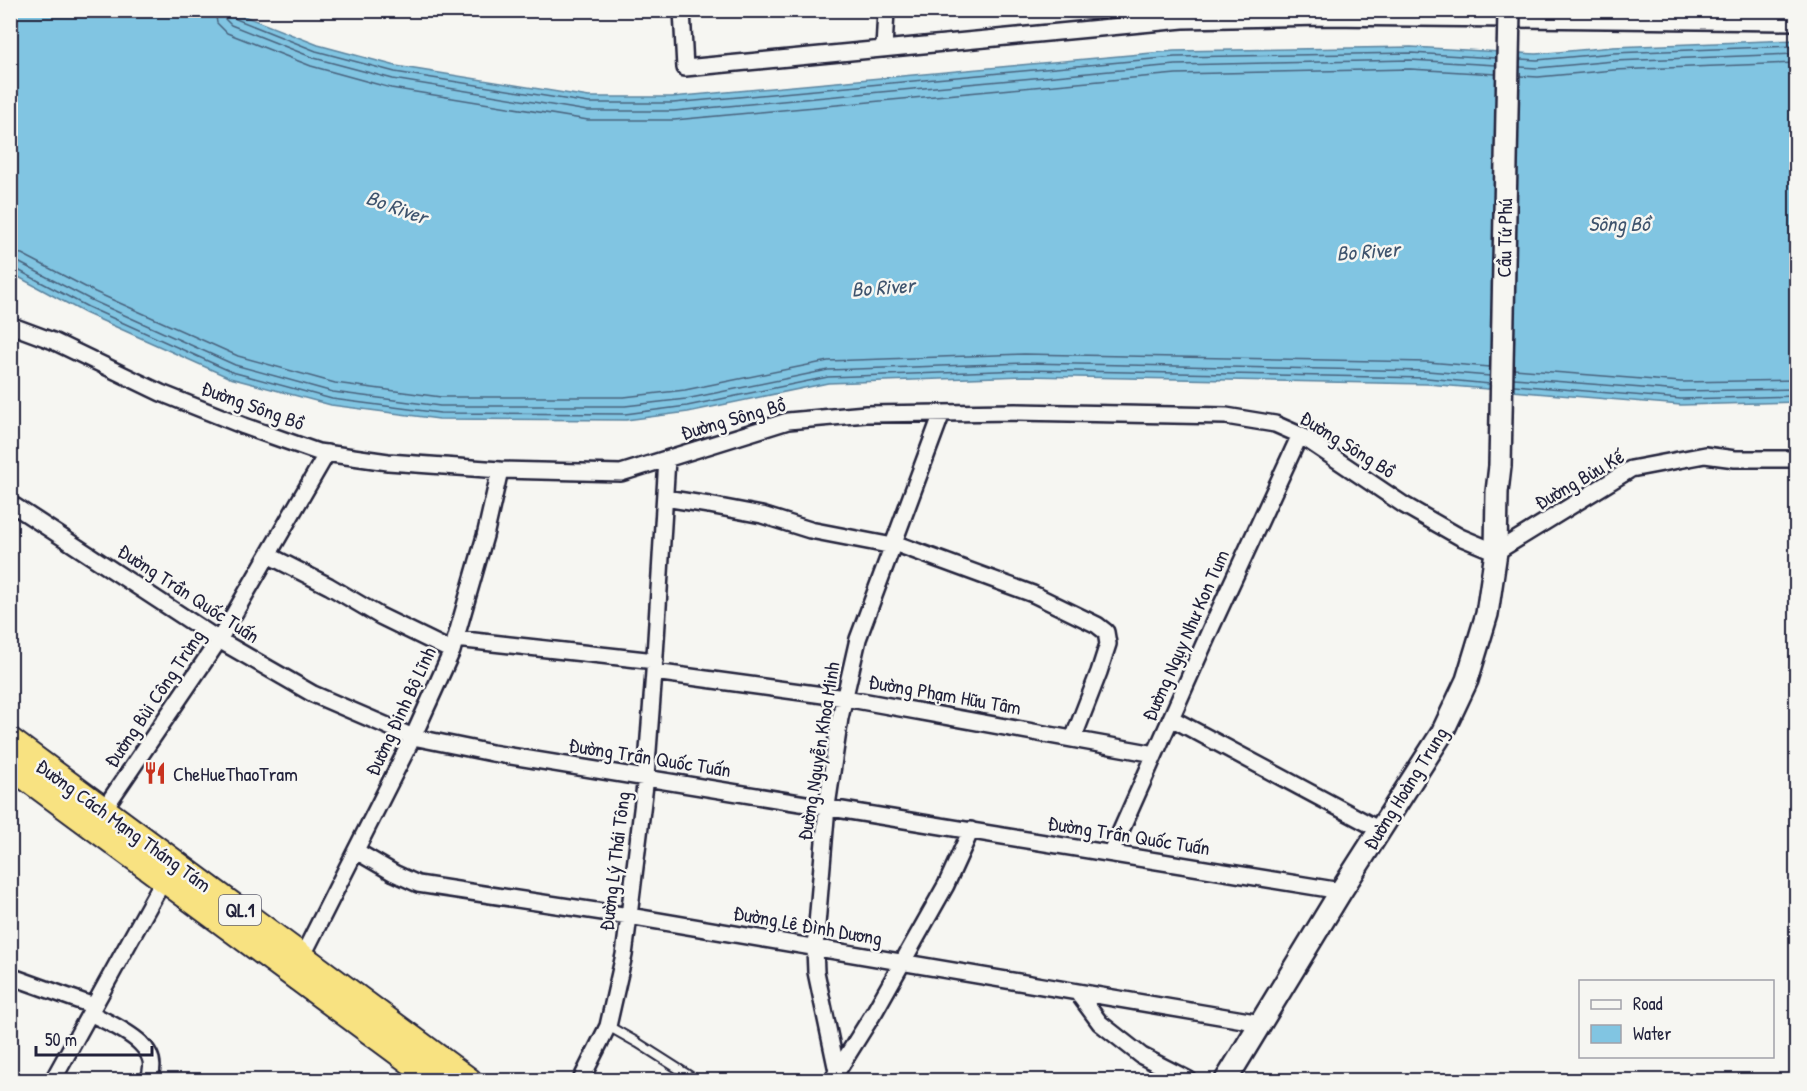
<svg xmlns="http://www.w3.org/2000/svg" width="1807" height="1091" font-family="'Patrick Hand',sans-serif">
<rect width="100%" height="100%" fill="#f6f6f2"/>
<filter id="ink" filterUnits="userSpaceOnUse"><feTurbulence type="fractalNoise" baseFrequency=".0167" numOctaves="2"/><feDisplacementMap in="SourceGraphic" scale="12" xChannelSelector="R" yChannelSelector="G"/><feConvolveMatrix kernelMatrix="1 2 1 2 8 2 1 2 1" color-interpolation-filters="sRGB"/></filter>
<g filter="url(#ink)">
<path fill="#81c5e2" stroke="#5b849f" stroke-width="1.5" d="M10,11H231L318,45L396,66L589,97H672L1174,51L1411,47L1536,54L1613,47L1796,40V402L1681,405L1427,384L1025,376L828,383L688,412L626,420L439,419L331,405L230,378L85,313L11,273Z"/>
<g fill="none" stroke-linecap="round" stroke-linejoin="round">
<path stroke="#48637e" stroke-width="1.5" d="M215,10L217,23L227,33L311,66L391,88L588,120H674L1176,74L1410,69L1496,74
M224,10L225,19L231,25L314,58L393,79L588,111H674L1175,65L1410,60L1496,65
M231,10L232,15L236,19L316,51L395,72L589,103H673L1175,57L1411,53L1496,58
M1520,59L1537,60L1613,53L1796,46
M1520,67L1537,68L1614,61L1796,54
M1520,76L1538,77L1614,70L1796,63
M10,252L22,254L95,292L238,356L335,383L441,397H624L685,390L828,361L1024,354L1427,362L1490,367
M10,261L18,262L91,300L235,365L333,392L440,406H625L686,399L828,370L1025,363L1427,371L1490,376
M10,268L16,269L88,307L232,372L332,399L440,413L625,414L687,406L828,377L1025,370L1427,378L1490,384
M1514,369L1681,382L1796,380
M1514,378L1681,391L1796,389
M1514,385L1681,399L1796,396"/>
<g stroke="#22223b" stroke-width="12">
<path id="service" d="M608,1026L638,1043L696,1080"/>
</g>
<g stroke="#22223b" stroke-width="20">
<path id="minor" d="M682,10L685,68L1183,20L1324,17L1796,22
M884,49L886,10
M10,325L53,341L161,393L244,426L318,452L388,462L500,470L621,473L788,421L866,414L1016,412L1226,416L1275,424L1300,435L1404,505L1460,537L1496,552L1631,469L1705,455L1735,459H1796
M665,498L709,505L762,515L810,530L893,546
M10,503L219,640L313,694L413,737L492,753L1341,891
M894,543L1033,594L1097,625L1106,632L1108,644L1099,672L1073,739
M268,555L329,586L380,616L452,651
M456,639L655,661
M654,672L845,698L1155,754
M1171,718L1380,830
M104,809L219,640L327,453
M356,851L394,873L418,884L629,916L1261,1023
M1111,853L1212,626L1300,435
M302,957L413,737L452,651L485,536L500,470
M10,976L94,1006
M1077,992L1100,1023L1142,1056L1189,1080
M90,1013C114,1026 166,1045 148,1080
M837,1071L816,972L815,948L827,806L840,718L858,639L942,413
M835,1075L875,1011L946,885L971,830
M53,1080L164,879
M581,1080L608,1026L624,955L629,916L646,777L654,672L667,459"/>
</g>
<g stroke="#22223b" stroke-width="26">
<path id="secondary" d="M1226,1080L1341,891L1442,733L1467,680L1487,614L1496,552L1497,492L1500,466"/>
</g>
<g stroke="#22223b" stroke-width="28">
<path id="trunk" d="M10,740L469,1080
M10,766L435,1080"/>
</g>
<use href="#service" stroke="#f6f6f2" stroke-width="8"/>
<use href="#minor" stroke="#f6f6f2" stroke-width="15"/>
<use href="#secondary" stroke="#f6f6f2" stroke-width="21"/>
<use href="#trunk" stroke="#f8e281" stroke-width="24"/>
<g stroke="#22223b" stroke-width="26" stroke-linecap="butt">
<path id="secondary-bridge" d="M1500,466L1509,10"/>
</g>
<use href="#secondary-bridge" stroke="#f6f6f2" stroke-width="21"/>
</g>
</g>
<defs>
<g id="restaurant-bare" transform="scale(1.8)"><path d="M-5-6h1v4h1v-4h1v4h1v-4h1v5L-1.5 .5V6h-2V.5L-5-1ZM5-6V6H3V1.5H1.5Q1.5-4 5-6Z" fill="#c8321e" stroke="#f6f6f2" stroke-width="2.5" paint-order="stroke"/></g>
</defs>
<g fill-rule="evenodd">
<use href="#restaurant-bare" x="155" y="773"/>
</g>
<g text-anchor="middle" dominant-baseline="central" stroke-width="5" stroke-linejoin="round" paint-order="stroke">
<rect fill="#f6f6f2" stroke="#626272" stroke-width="1.5" x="219" y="895" width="42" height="30" rx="4.5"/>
<g font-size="18" font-weight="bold" fill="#22223b">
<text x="240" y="910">QL.1</text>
</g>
<g font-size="20" fill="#22223b" stroke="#f6f6f2">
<text transform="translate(1504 238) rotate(-89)">Cầu Tứ Phú</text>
<text transform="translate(253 405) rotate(20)">Đường Sông Bồ</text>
<text transform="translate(733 418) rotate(-16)">Đường Sông Bồ</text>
<text transform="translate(1348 444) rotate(32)">Đường Sông Bồ</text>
<text transform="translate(1579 479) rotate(-30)">Đường Bửu Kế</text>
<text transform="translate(189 593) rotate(33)">Đường Trần Quốc Tuấn</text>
<text transform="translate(1185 635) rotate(-66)">Đường Ngụy Như Kon Tum</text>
<text transform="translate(945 694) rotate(10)">Đường Phạm Hữu Tâm</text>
<text transform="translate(154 698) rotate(-56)">Đường Bùi Công Trừng</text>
<text transform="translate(400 711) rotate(-65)">Đường Đinh Bộ Lĩnh</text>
<text transform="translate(818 751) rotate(-81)">Đường Nguyễn Khoa Minh</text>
<text transform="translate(650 757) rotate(9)">Đường Trần Quốc Tuấn</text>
<text transform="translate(1405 788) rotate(-58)">Đường Hoàng Trung</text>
<text transform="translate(124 825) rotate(36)">Đường Cách Mạng Tháng Tám</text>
<text transform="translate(1129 835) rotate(9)">Đường Trần Quốc Tuấn</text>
<text transform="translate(614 861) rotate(-83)">Đường Lý Thái Tông</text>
<text transform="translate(808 925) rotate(10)">Đường Lê Đình Dương</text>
</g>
<g font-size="20" fill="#22223b" stroke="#f6f6f2" text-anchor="start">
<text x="173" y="773">CheHueThaoTram</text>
</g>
<g font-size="21" font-style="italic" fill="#3e536d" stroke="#f6f6f2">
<text transform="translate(397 207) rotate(20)">Bo River</text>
<text x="1619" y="223">Sông Bồ</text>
<text transform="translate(1368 251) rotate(-4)">Bo River</text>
<text transform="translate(883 287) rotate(-4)">Bo River</text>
</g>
</g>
<rect width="1807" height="1091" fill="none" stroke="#f6f6f2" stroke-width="36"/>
<rect x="18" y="18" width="1771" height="1055" fill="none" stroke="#22223b" stroke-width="2" filter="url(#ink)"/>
<rect x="1579" y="980" width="195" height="78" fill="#f6f6f2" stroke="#a1a1a9" stroke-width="1.5"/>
<rect x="1591" y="1000" width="30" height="9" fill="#f6f6f2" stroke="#a1a1a9" stroke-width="1.5"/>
<text x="1633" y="1010" font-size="18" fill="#22223b">Road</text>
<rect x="1591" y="1025" width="30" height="18" fill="#81c5e2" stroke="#a1a1a9" stroke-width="1.5"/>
<text x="1633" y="1040" font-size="18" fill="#22223b">Water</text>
<path d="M36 1046v9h116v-9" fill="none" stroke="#22223b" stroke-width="3"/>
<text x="45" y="1046" font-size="18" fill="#22223b" stroke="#f6f6f2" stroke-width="4.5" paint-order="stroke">50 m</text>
</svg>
